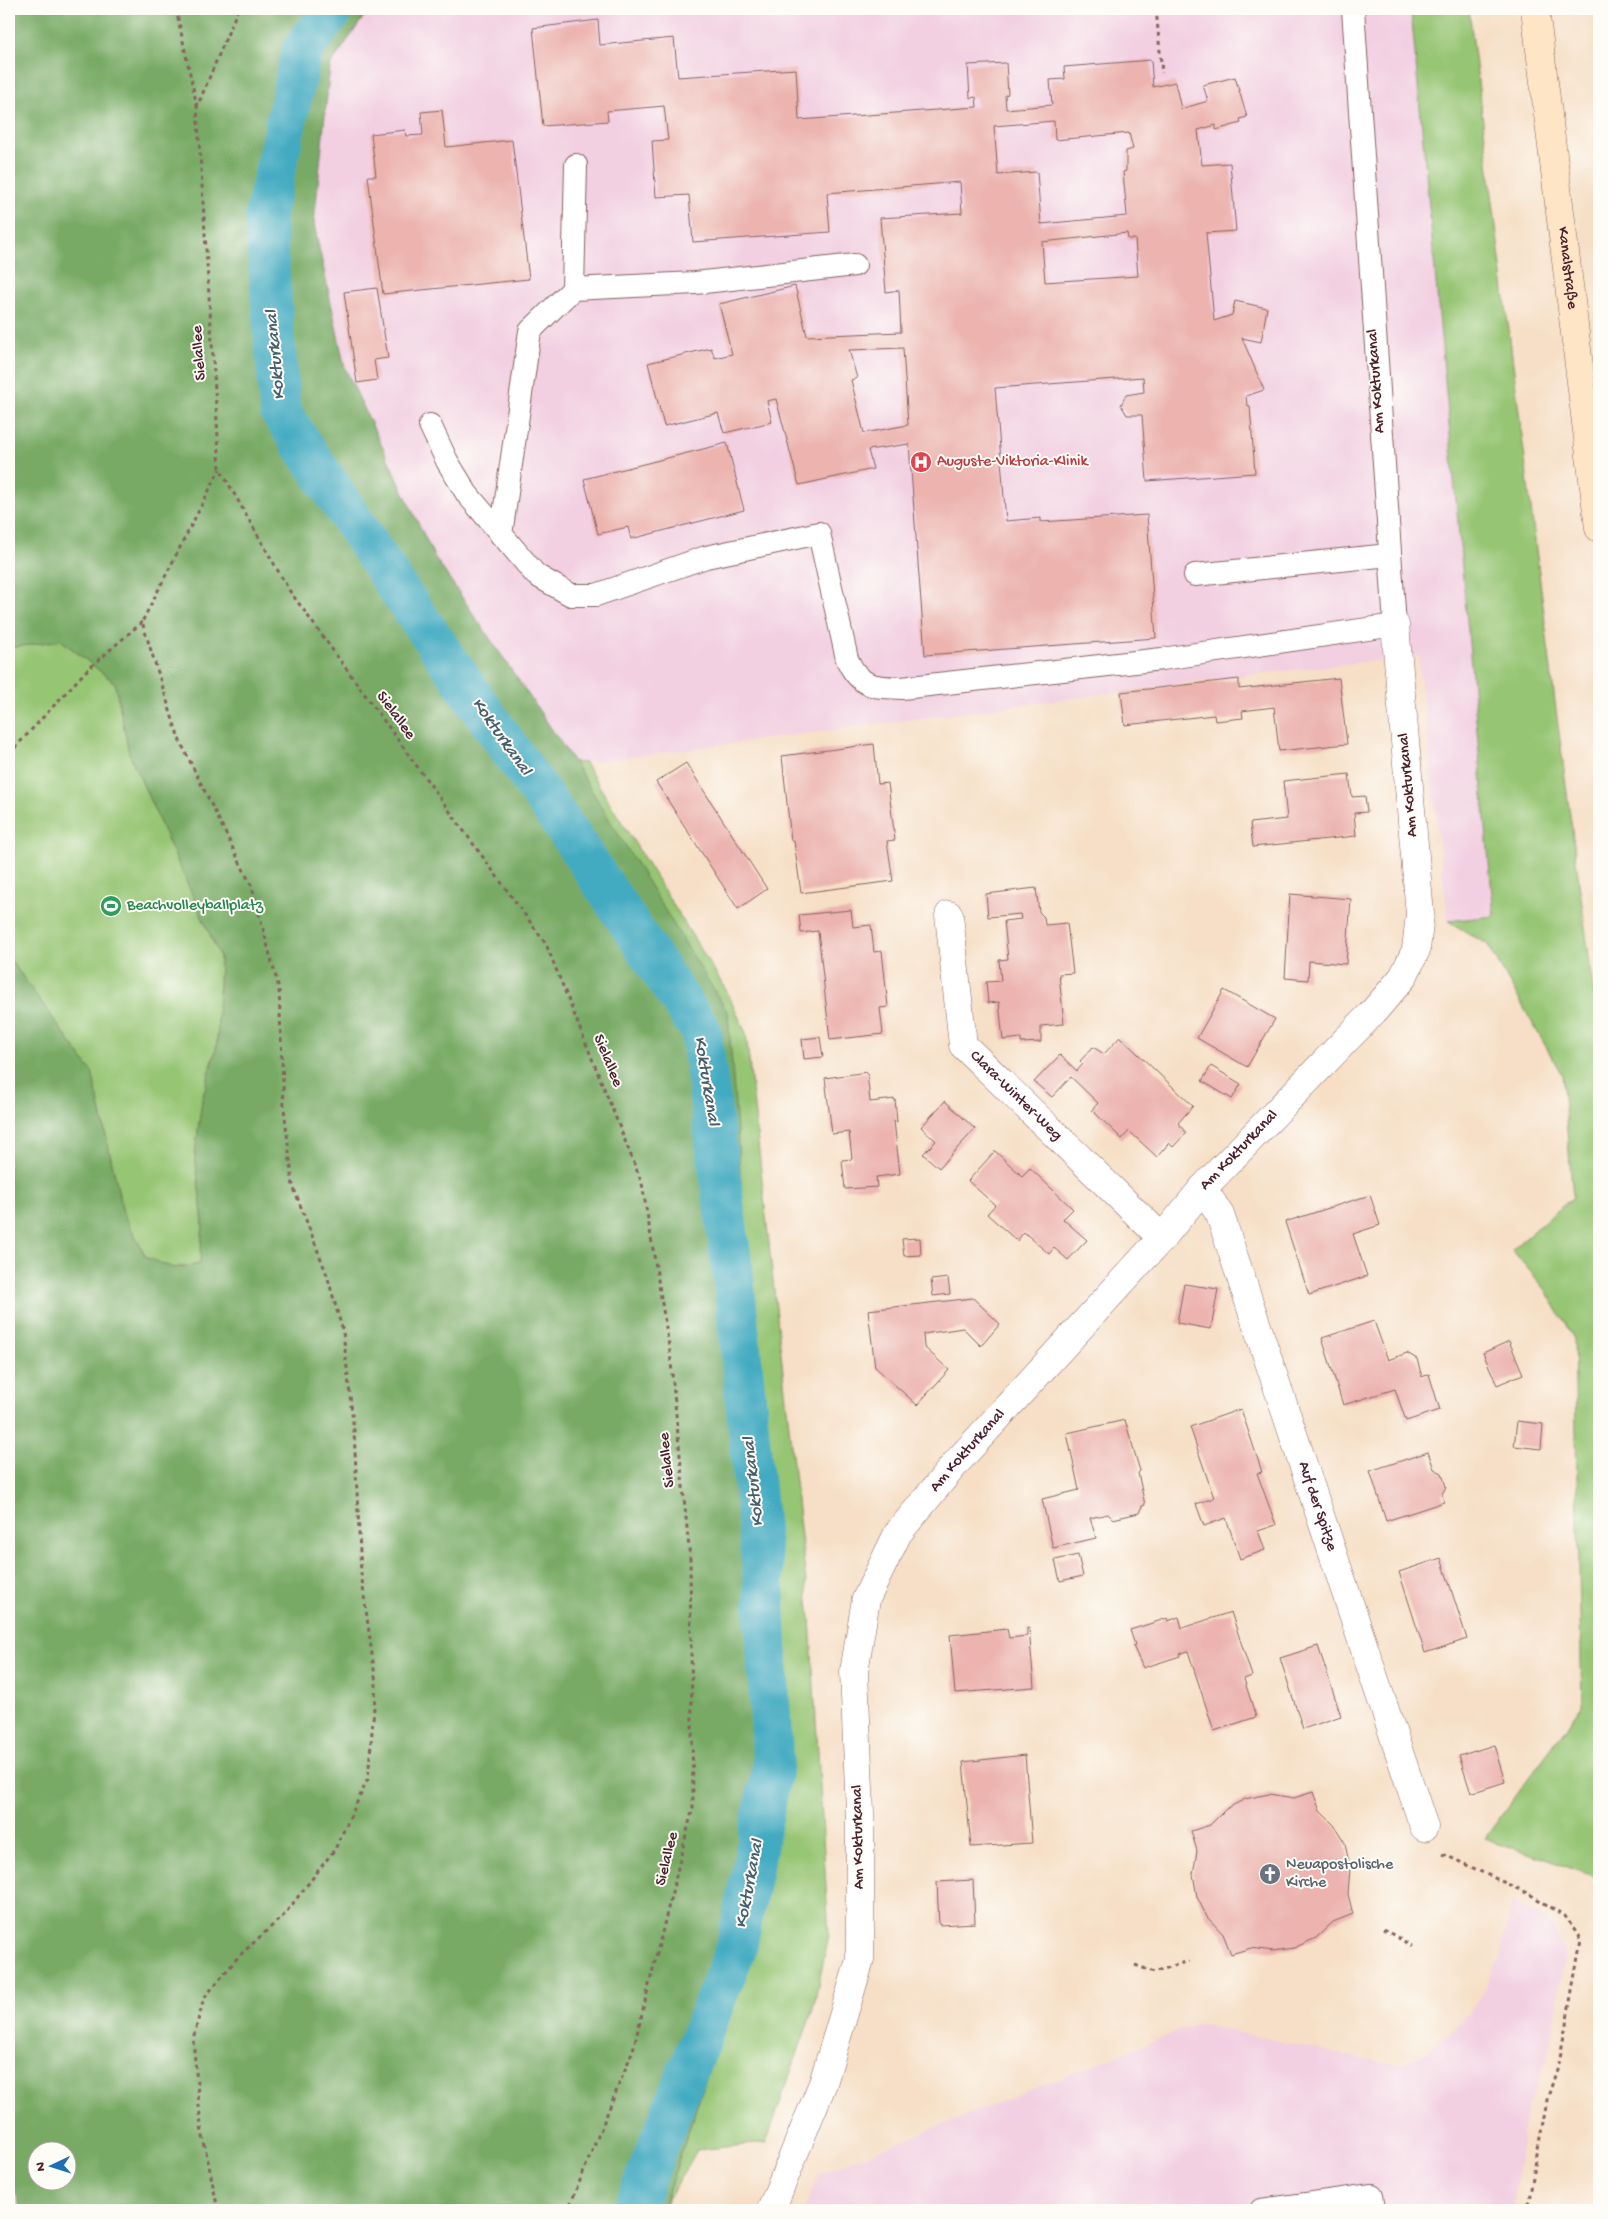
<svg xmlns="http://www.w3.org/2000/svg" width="1608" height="2219" font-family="'Gochi Hand',sans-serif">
<rect width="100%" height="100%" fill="#fdfcf7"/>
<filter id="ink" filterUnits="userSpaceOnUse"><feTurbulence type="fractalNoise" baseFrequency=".02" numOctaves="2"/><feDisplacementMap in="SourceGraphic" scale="10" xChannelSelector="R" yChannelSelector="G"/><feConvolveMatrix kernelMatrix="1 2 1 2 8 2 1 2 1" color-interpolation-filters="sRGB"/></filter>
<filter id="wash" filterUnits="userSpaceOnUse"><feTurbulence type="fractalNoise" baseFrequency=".0096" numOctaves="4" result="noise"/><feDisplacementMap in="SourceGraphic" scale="20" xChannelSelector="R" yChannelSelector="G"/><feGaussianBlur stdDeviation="1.12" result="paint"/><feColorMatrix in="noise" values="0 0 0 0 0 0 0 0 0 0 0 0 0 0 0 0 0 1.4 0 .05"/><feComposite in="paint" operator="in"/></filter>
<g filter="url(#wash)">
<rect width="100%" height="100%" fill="#f6dfc6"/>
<path fill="#f2cfe1" d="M369,9H1411L1494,916L1448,921L1418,656L1238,676L585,763L574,762L434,556L345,368L314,224L330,66Z
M1512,1901L1553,1925L1565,1955L1547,2063L1527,2107L1513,2210H804L820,2173L1197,2024L1369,2060L1401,2064L1428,2052L1460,2023L1484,1991L1500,1956Z"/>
<path fill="#96c573" stroke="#70724f" d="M1411,9H1469L1557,718L1597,1017L1599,1043V1878L1485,1838L1582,1706L1574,1339L1545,1289L1512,1250L1573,1197L1562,1075L1488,945L1448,921L1494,916Z
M61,640L115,683L129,753L220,957L217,1045L202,1100L195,1155L203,1222L200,1264L173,1268L146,1257L123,1213L92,1072L9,958V648Z
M574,762L585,763L726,990L746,1033L810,1619L829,1936L813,2009L766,2143L696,2150L662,2210L748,1953L782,1765L771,1576L747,1280Z"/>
<path fill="#78aa65" stroke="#616448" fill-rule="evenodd" d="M9,9H369L330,66L314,224L345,368L434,556L574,762L728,1013L771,1576L782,1765L748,1953L662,2210H21L9,2171V958L92,1072L123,1213L146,1257L173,1268L200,1264L203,1222L195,1155L202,1100L217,1045L220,957L129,753L115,683L61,640L9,648ZM38,2152H68V2182H38Z"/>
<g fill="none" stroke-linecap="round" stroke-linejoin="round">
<path stroke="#42aac1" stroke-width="41" d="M334,9L302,50L265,217L280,411L396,586L572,838L701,1031L734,1282L763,1575L773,1765L737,1945L633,2210"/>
</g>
<g id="blocks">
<path fill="#ecb3af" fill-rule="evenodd" d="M598,20L600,45L674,38L678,77L796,69L799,120L977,107L976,97L970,98L968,65L1006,63L1008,94L1005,95L1006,109L1052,105L1050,80L1065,79L1064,67L1151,60L1153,87L1175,82L1181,109L1208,101L1203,85L1235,77L1247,117L1240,119L1241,123L1216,130V125L1198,130L1202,165L1230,163L1236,231L1206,233L1214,321L1232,315L1235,301L1267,308L1261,342L1242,338L1264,390L1246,396L1247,405L1250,406L1255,473L1147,481L1142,415H1127L1121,405L1126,395L1144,392L1143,377L995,388L1006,521L1041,518V522L1147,515L1156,638L925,655L909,444L868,450L873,469L799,485L776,399L767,401L772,422L724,433L718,413L664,426L648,363L711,348L715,358L732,354L719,304L795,286L807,336L901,332L899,290L886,292L880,218L962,213L960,182L827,193L830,232L693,242L689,195L656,197L652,141L668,140L664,106L607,111L608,121L543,126L533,28ZM1054,121L1055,140L1129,133L1133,149L1126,151V171L1123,172L1127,216L1041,224L1037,172L998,175L994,126ZM1127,233L1128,239H1135L1138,276L1045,282L1042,242ZM903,348L908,425L864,433L851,380L857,378L849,350Z
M442,110L446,147L512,140L529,279L383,294L368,176H376L371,134L405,130L406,136L423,135L421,112Z
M377,288L388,358L374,360L377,380L357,383L344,292Z
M727,443L744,510L631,539L628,527L598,534L584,479Z
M1339,678L1347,744L1279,751L1274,707L1242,711L1243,718L1215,721L1214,715L1125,725L1121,692L1239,679V689Z
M874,744L878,784L888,783L895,840L887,841L893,881L801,893L794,841H791L782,756Z
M686,763L767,889L738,909L656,782Z
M1349,774L1352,797L1365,796L1367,812L1354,813L1356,836L1253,847L1250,823L1287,819L1283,781Z
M1036,888L1039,912L1044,917L1045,925L1067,923L1073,973L1059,974L1064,1024L1041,1026V1042L1021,1043V1038L1003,1040L999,1002L988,1003L986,982L1001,981L999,960L1008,959L1004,921L1021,919L1020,914L988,917L986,894Z
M1290,894L1351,899L1346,964L1309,961L1308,980L1285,978Z
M851,910L853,927L871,925L874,952L882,951L888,1007L880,1008L883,1034L830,1040L818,931L801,933L799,915Z
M1224,990L1275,1019L1247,1067L1197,1038Z
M820,1037L823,1057L804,1059L802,1039Z
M1120,1037L1193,1106L1178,1123L1186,1133L1173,1147L1169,1143L1157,1157L1129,1131L1122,1139L1092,1110L1098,1103L1071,1077L1052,1097L1034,1082L1060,1055L1077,1071L1083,1064L1080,1061L1093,1047L1104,1054Z
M1211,1066L1241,1084L1232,1099L1202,1081Z
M867,1072L870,1102L895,1099L897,1122L894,1121L900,1174L876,1177L877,1187L845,1189L842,1160L852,1159L849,1132L832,1134L825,1078Z
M945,1101L975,1129L939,1168L923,1154L936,1141L921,1127Z
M995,1151L1022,1176L1030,1168L1073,1209L1063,1219L1087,1240L1068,1260L1054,1248L1049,1254L1024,1232L1017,1241L987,1214L995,1205L968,1181Z
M1370,1195L1380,1225L1353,1234L1367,1276L1309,1295L1285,1222Z
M920,1238L921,1255L904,1256L902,1239Z
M948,1278L950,1294L933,1296L931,1280Z
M1184,1284L1218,1289L1211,1329L1177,1323Z
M973,1298L1000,1324L981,1346L963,1328L923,1334L924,1347L949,1370L917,1405L875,1367L868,1310Z
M1374,1321L1388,1360L1407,1353L1417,1359L1422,1377L1429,1374L1440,1410L1406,1421L1395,1389L1343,1405L1322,1338Z
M1509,1341L1523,1374L1497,1385L1483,1353Z
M1241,1409L1262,1472L1257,1473L1276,1525L1258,1531L1265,1550L1240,1559L1226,1518L1204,1526L1196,1504L1214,1498L1190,1427Z
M1125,1420L1140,1471L1138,1473L1145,1505L1142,1506L1139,1513L1113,1519L1108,1514L1090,1518L1096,1538L1053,1548L1042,1499L1079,1490L1067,1433Z
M1517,1421L1543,1424L1541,1449L1514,1446Z
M1428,1452L1434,1469L1442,1473L1446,1487L1442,1494L1444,1502L1386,1521L1370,1471Z
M1078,1555L1083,1576L1060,1581L1055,1560Z
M1441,1558L1467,1639L1425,1653L1399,1572Z
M1231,1612L1252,1676L1244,1679L1256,1717L1214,1731L1188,1651L1180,1654V1656L1143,1668L1133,1646L1135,1645L1130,1630L1168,1618V1621L1179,1617L1182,1628Z
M1027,1628H1029L1034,1687L955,1693L950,1635L1007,1629L1009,1638L1027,1636Z
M1318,1646L1341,1716L1303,1729L1280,1658Z
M1494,1745L1505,1782L1471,1793L1459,1756Z
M1025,1755L1032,1843L971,1847L963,1762Z
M1313,1792L1320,1811L1334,1825L1345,1843L1350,1868L1348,1894L1353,1914L1333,1922L1316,1938L1294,1948L1273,1951L1251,1948L1231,1954L1223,1934L1207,1917L1197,1897L1193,1874L1197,1851L1191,1831L1210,1825L1226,1809L1245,1799L1269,1794L1294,1798Z
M973,1880L975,1923L939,1925L937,1882Z"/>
</g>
</g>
<g filter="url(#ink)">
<use href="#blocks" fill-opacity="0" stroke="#866261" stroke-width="1"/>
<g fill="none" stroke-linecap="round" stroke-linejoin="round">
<g stroke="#866261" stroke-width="24">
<path id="lane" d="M573,289L576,165
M430,425L447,461L467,494L536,575L571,595H596L706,557L819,533L847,659C860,688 874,687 902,688L1162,659L1395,625L1353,9
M501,535L530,331L573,289L695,283L855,265
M1195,575L1389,555
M1261,2210L1372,2195L1374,2210"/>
</g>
<g stroke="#866261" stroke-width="29">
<g id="street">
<path id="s1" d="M949,915L963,1045L1162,1238"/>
<path id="s2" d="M1203,1188L1220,1215L1424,1827"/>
<path id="s3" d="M771,2210L823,2083L860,1960V1812L854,1672L866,1599L898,1533L956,1463L1162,1238L1203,1188L1374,1011L1403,977L1416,950L1420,914L1395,625"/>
</g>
</g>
<g stroke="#866261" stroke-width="29">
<g id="secondary">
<path id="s4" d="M1535,9L1599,528"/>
</g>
</g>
<path stroke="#866261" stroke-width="3" stroke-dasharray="4 4" stroke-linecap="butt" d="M176,9L197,106
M238,9L197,107L220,469L289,590L546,944L642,1183L670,1352L690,1559L693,1807L633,2050L568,2210
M1156,9L1162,73
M9,754L86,671L142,622
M1443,1854L1531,1895L1565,1916L1581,1940L1559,2063L1547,2100L1527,2210
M1383,1929L1412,1946
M1135,1965L1154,1972L1189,1961
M218,2210L201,2127L193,2039L204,1998L239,1956L284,1915L335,1849L368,1779L376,1684L361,1573L354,1431L343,1332L327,1275L293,1186L284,1108L279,989L252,887L179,739L142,622L220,469"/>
<use href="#lane" stroke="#fff" stroke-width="22"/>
<use href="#street" stroke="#fff" stroke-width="28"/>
<use href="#secondary" stroke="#fde5c5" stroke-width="28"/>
</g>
</g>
<defs>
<g id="hospital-disc" transform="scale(1.125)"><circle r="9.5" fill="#e0444e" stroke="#fdfcf7"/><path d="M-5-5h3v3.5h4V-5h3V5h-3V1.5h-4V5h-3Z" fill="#fff"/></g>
<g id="stadium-disc" transform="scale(1.125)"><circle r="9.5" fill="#2e9e5b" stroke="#fdfcf7"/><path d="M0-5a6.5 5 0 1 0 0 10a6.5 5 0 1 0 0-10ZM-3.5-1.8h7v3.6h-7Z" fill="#fff"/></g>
<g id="church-disc" transform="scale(1.125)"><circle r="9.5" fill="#6b7280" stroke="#fdfcf7"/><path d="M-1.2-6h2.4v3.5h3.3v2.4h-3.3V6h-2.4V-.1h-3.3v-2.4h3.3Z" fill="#fff"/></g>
</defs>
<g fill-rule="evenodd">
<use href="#hospital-disc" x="921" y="462"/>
<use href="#stadium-disc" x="111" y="906"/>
<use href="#church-disc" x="1270" y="1874"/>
</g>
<g text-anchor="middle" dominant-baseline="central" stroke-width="4" stroke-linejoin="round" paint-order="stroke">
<g font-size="16" fill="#4a1f2b" stroke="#fdfcf7">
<text stroke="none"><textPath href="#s4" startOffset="261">Kanalstraße</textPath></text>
<text transform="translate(200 353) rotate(-94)">Sielallee</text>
<text transform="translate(1377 381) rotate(-94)">Am Kokturkanal</text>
<text transform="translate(395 716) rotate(54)">Sielallee</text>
<text transform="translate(1409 785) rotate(-95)">Am Kokturkanal</text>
<text transform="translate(607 1061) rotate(68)">Sielallee</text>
<text stroke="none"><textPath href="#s1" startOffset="204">Clara-Winter-Weg</textPath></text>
<text stroke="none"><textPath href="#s3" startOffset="1214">Am Kokturkanal</textPath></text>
<text stroke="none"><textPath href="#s3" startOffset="809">Am Kokturkanal</textPath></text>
<text transform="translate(668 1460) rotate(-96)">Sielallee</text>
<text stroke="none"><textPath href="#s2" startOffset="339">Auf der Spitze</textPath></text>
<text transform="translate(859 1837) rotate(-91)">Am Kokturkanal</text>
<text transform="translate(668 1859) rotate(-76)">Sielallee</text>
</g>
<g font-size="16" fill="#be3a42" stroke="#fdfcf7" text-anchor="start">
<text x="937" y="462">Auguste-Viktoria-Klinik</text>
</g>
<g font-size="16" fill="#27864d" stroke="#fdfcf7" text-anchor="start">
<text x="127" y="906">Beachvolleyballplatz</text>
</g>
<g font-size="16" fill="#5b616d" stroke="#fdfcf7" text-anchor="start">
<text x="1286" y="1865">Neuapostolische<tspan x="1286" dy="18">Kirche</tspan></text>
</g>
<g font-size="18" font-style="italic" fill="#465e6e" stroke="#fdfcf7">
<text transform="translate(276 355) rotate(-95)">Kokturkanal</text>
<text transform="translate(501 737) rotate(55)">Kokturkanal</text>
<text transform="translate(706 1081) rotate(81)">Kokturkanal</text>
<text transform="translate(754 1482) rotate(-96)">Kokturkanal</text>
<text transform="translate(750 1884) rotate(-79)">Kokturkanal</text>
</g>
</g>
<rect width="1608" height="2219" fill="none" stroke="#fdfcf7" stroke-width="30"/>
<g transform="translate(52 2166) rotate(266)"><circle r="24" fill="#fdfcf7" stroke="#b5a4a5"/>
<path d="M0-4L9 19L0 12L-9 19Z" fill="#1f6fb2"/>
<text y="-8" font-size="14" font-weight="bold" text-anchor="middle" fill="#4a1f2b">N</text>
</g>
</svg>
